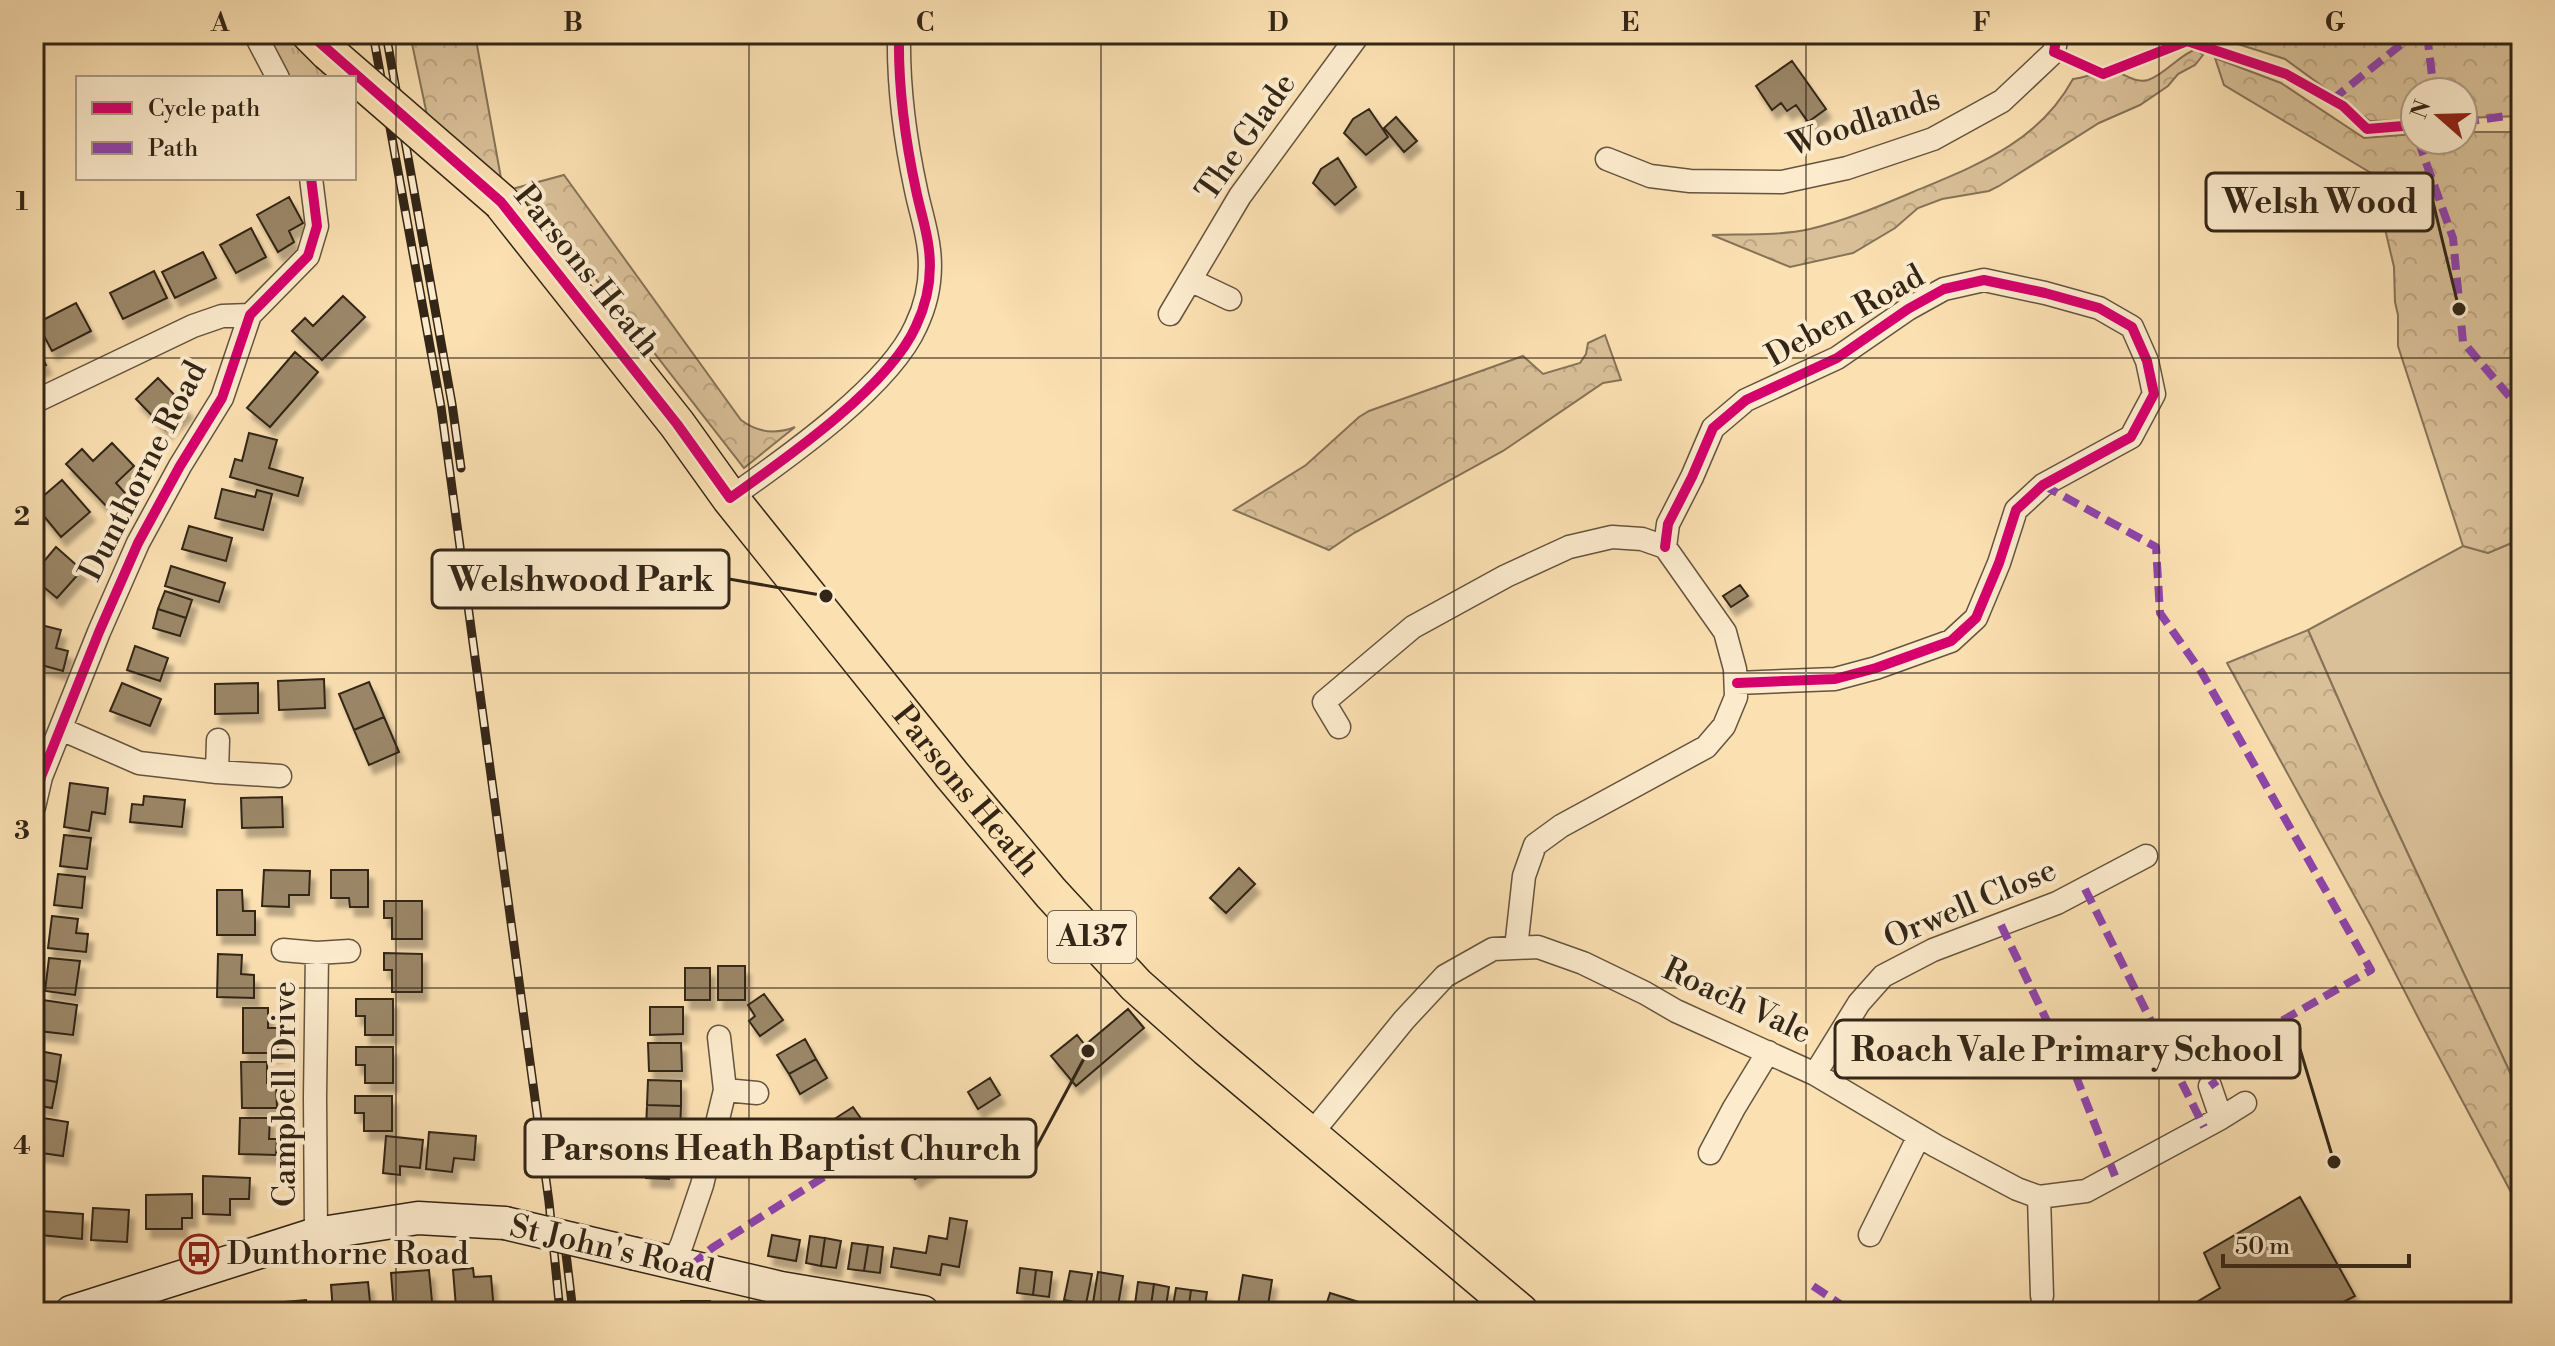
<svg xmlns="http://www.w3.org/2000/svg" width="2555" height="1346" font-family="'Libre Bodoni',serif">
<defs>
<pattern id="forest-crowns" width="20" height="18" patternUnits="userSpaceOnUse" patternTransform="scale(2)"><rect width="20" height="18" fill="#d9c098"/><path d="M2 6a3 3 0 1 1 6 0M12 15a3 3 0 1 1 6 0" fill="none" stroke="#bba582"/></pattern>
<pattern id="park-tufts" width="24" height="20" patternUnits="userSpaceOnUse" patternTransform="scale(2)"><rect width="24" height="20" fill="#d9c098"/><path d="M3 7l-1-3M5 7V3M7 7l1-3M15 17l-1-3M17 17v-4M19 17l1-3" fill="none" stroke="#bba582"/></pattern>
<filter id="shadow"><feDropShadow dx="5" dy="9" stdDeviation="2" flood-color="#0004"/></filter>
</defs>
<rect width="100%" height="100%" fill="#fbe0b2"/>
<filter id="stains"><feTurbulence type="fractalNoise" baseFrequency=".0025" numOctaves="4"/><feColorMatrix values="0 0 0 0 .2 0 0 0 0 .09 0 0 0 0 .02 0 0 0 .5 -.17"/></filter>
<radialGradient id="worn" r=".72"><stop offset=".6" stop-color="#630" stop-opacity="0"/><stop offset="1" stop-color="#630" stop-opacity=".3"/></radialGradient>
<path fill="#d9c098" stroke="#867358" stroke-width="2" d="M2521,539V1096L2380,794L2308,630L2463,546L2488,553Z"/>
<path fill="url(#forest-crowns)" stroke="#867358" stroke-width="2" d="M410,34H475L501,178L427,115Z
M2206,34H2521V116L2463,118V92H2415V120L2370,121L2285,59Z
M2196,49L2203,55L2195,65L2178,74L2168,86L2140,105L2099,123L1999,186L1989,191L1942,199L1918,208L1895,228L1853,253L1790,267L1712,235C1744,234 1778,236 1810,229C1844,221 1880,206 1913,192C1977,165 2038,143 2073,79C2086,78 2098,71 2111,71C2124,72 2134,84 2148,80C2164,75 2178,56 2196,49Z
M2215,58L2281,83L2364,138L2415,134V140H2463V132H2521V539L2488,553L2463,546L2398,346V315L2395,302L2394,267L2385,229L2372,206L2371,173L2224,85Z
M564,175L741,420C757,432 775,435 795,427L744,468L609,295L545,219L512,189Z
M1605,335L1621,380L1603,383L1503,451L1354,533L1329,550L1234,510L1306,465L1359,417L1369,411L1523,356L1543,374L1580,363L1586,354L1588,343Z
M2308,630L2380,794L2521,1096V1211L2424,1029L2371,926L2227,663Z"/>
<path fill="url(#park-tufts)" stroke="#867358" stroke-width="2" d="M263,34H301L345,78H286Z"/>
<path fill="#9b8768" stroke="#332617" stroke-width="2" filter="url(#shadow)" d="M1792,61L1826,109L1808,122L1796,105L1787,111L1781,103L1772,110L1756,86Z
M1369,109L1388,137L1366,155L1344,133L1353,119Z
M1396,117L1417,141L1404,152L1384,128Z
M1338,158L1356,187L1335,205L1313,183L1321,169Z
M289,197L303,223L289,231L294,242L278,252L257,215Z
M251,228L266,257L236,273L220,245Z
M203,252L216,278L175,298L162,272Z
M154,271L167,298L123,319L110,293Z
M343,296L365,317L322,360L292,331L305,318L313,326Z
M76,303L91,331L52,351L37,323Z
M34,342L46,365L34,371Z
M295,352L318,372L270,427L247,408Z
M158,378L188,409L166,430L136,399Z
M249,433L277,440L269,468L303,478L298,496L230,477L235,459L242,461Z
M112,443L134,466L116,483L126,494L110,510L66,464L82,449L93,461Z
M62,480L90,512L61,537L34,504Z
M222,489L255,497L257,490L272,494L263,530L215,518Z
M189,526L232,538L226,561L182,549Z
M56,547L82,570L57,598L34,579V573Z
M171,566L225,583L219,602L165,586Z
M1740,585L1748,596L1731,607L1723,596Z
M165,591L192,600L186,618L158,609Z
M158,609L186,618L180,636L153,628Z
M37,624L61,630L56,648L68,651L63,671L34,663V634Z
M135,646L168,658L160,681L127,670Z
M324,679L325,708L279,710L278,681Z
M369,682L384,717L354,730L339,694Z
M122,683L161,699L150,726L110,711Z
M258,683V713L215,714V684Z
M384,717L399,752L369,765L354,730Z
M70,783L108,788L105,814L92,812L89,831L64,827Z
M144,796L185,800L182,827L130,822L132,804L143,805Z
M282,797L283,827L242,828L241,798Z
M64,835L91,838L87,869L60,866Z
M1239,868L1255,884L1226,913L1210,898Z
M264,870L310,871L309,895H289V907L262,906Z
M331,870H368V907H350L349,898H331Z
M58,874L85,877L82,908L54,905Z
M217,890H242L243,911H255V935H217Z
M384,901H422V939H392V918H384Z
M52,916L78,919L76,933L88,934L86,952L48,948Z
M384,953L422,954V992H392V970H384Z
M218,954L242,955L241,974L254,975V998L217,997Z
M49,958L80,961L75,995L45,991Z
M718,966H745V1000H718Z
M685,968H710V1000H685Z
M764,994L783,1020L760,1036L749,1021L755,1016L748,1005Z
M356,999H393V1035H365V1016H356Z
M43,1000L77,1005L73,1035L39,1031Z
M650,1007H683V1034L650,1035Z
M243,1008H268V1028H278V1053H243Z
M1128,1009L1144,1028L1076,1086L1051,1056L1077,1035L1085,1045Z
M805,1039L816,1059L789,1074L777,1055Z
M648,1043H681L682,1071H649Z
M356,1047H393V1083H365V1065H356Z
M34,1050L61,1055L57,1082L34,1078Z
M816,1059L827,1078L800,1094L789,1074Z
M241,1062H267V1083H276L277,1108H242Z
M34,1078L57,1082L52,1108L34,1105Z
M990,1078L1000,1095L978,1109L968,1092Z
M648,1080L681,1081V1106L647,1105Z
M355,1096H392V1131H364V1113H355Z
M647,1105L681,1106L680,1131L646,1130Z
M853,1107L868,1129L823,1159L808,1136Z
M37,1117L68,1122L63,1156L34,1152Z
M240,1118H270L269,1139H277L276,1155L239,1154Z
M429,1132L476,1136L474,1160L454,1158L452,1172L426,1169Z
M928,1133L946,1159L915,1179L898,1153Z
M386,1136L423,1140L420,1168L400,1166V1175L383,1173Z
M647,1142L671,1143L669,1179L646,1178Z
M203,1176L250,1178L249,1199H230V1215L203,1214Z
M192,1194V1218H182V1229H146V1195Z
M2300,1197L2355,1296L2324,1312H2180L2220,1288L2204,1253Z
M93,1208L129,1210L127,1242L91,1240Z
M42,1211L83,1214L82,1239L40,1235Z
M950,1218L967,1221L959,1267L942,1264L940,1275L891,1267L894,1248L926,1253L929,1236L947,1239Z
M772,1235L800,1240L796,1261L768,1256Z
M810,1236L825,1238L821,1266L806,1263Z
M825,1238L841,1241L836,1268L821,1266Z
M852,1243L868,1245L864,1271L848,1269Z
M868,1245L883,1247L880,1273L864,1271Z
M473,1268L474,1277L491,1276L494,1312H469L468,1306L456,1307L453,1270Z
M1020,1268L1036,1270L1033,1295L1017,1293Z
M429,1270L433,1312H394L391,1273Z
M1036,1270L1052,1272L1049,1297L1033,1295Z
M1070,1271L1092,1274L1086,1304L1064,1300Z
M1098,1272L1123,1276L1117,1312L1092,1309Z
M1243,1275L1272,1280L1267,1312L1237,1310Z
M368,1282L371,1312H333L331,1285Z
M1138,1282L1154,1284L1150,1312L1134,1311Z
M1154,1284L1169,1287L1165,1312H1150Z
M1176,1288L1191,1290L1188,1312H1172Z
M1191,1290L1207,1292L1204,1312H1188Z
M1330,1293L1365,1304L1362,1312H1324Z
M306,1300L308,1312H286L285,1302Z
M681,1301H710V1312H681Z
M721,1302L751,1305L750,1312H720Z"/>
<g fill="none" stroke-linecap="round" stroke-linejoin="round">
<g stroke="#65543e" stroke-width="25">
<path id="street" d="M255,34L278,78
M1607,159L1650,176L1690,181L1782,182L1847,168L1933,139L2002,101L2054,52L2057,34
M1190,280L1230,299
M1170,314L1240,196L1359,34
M34,402L193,326L222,316L250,315
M730,498C785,459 889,387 916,326C927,303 932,276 929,250C927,230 920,210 916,190C905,139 898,87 899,34
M1665,547L1668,524L1692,477L1713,428L1746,400L1837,358L1908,309L1944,289L1984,280L2045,293L2099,308L2132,327L2147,361L2154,394L2131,437L2043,485L2016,510L1999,563L1976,618L1951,641L1876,668L1835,679L1737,683
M1339,727L1324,702L1413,627L1506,576L1569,547L1612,537L1642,539L1665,547L1725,632L1735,669L1736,697L1724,726L1706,747L1561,826L1535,845L1524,876L1516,948
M61,729L139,763L217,772L280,776
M217,772L218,740
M34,807L41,777L99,632L138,543L180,466L222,398L250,315L308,256L317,226L311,178
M283,950L317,953L349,951
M1815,1074L1859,1003L1883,976L1933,950L2057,903L2146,856
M725,1090L757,1093
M2221,1118L2245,1103
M1311,1134L1404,1020L1445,976L1493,949L1538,947L1583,963L1645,993L1676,1011L1815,1074L1936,1146L2017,1189L2039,1197L2086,1191L2221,1118L2210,1086
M1710,1153L1734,1108L1768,1052
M2039,1197L2042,1296
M316,1234L315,1097L317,953
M1870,1235L1919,1136
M674,1261L682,1244L702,1185L725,1090L719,1037"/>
</g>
<g stroke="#332617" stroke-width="35">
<path id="secondary" d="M636,1254L781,1288L923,1312
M71,1312L316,1234L418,1218L505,1223"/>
</g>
<g stroke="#332617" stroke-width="39">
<g id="primary">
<path d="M310,34L328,52"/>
<path id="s1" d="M501,202L677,424L730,498L952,775L1051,893L1136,985L1207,1048L1520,1312"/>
</g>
</g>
<use href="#street" stroke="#fcebcd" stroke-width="22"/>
<use href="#secondary" stroke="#fcebcd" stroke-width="32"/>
<use href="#primary" stroke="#fbe0b2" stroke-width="36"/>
<g stroke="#332617" stroke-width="9">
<path id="rail" d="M373,34L441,407L549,1202L560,1312
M386,34L452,404L461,468
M564,1237L573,1312"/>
</g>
<use href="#rail" stroke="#fcebcd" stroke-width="6" stroke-dasharray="18" stroke-linecap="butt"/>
<g stroke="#332617" stroke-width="35" stroke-linecap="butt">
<path id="secondary-bridge" d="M505,1223L636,1254"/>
</g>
<g stroke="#332617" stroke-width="39" stroke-linecap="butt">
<path id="primary-bridge" d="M328,52L501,202"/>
</g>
<use href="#secondary-bridge" stroke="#fcebcd" stroke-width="32"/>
<use href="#primary-bridge" stroke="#fbe0b2" stroke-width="36"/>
<path stroke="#8e44ad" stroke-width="8" stroke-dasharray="16 8" stroke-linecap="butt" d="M2427,34L2434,92
M2332,100L2414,34
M2463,122L2521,114
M2418,140L2453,238L2463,342L2521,410
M2043,485L2156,547L2160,613L2202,673L2371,970L2220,1056L2228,1073L2210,1086
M2085,889L2204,1127
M2001,925L2057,1042L2068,1056L2115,1176
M691,1266L712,1248L860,1154
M1813,1286L1852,1312"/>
<g stroke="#fcebcd" stroke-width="15">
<path id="cycleway" d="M310,34L501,202L677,424L730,498C785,459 889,387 916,326C927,303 932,276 929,250C927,230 920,210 916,190C905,139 898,87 899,34
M2057,34L2054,52L2103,74L2187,41L2286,74L2343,106L2367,129L2415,125
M1665,547L1668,524L1692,477L1713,428L1746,400L1837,358L1908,309L1944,289L1984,280L2045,293L2099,308L2132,327L2147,361L2154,394L2131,437L2043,485L2016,510L1999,563L1976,618L1951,641L1876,668L1835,679L1737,683
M34,807L41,777L99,632L138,543L180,466L222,398L250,315L308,256L317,226L311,178"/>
</g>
<use href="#cycleway" stroke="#d6006c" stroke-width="10"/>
</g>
<path fill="none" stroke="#332617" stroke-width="2" stroke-opacity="0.55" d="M396,34V1312M749,34V1312M1101,34V1312M1454,34V1312M1806,34V1312M2159,34V1312M34,358H2521M34,673H2521M34,988H2521"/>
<defs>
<g id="bus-ring" transform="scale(2)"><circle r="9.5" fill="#fcebcd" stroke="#8f2418" stroke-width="1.5"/><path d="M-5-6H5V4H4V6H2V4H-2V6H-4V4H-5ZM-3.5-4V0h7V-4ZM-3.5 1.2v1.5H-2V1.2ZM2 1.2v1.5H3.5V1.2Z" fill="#8f2418"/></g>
</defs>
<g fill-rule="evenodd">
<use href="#bus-ring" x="199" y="1254"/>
</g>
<g text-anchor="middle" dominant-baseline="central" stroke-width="8" stroke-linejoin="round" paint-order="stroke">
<rect fill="#fcebcd" stroke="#6f614e" stroke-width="2" x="1048" y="911" width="88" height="52" rx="6"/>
<g font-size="30" font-weight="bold" fill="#332617">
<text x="1092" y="937">A137</text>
</g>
<g font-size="32" fill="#332617" stroke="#fcebcd">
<text transform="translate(1864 122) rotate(-18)">Woodlands</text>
<text transform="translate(1246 137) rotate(-55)">The Glade</text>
<text transform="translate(587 271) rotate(51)">Parsons Heath</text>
<text transform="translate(1845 316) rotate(-29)">Deben Road</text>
<text transform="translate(143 471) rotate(-63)">Dunthorne Road</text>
<text stroke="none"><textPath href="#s1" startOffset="750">Parsons Heath</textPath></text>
<text transform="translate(1970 904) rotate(-23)">Orwell Close</text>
<text transform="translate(1737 1001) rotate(25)">Roach Vale</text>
<text transform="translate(285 1094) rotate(-90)">Campbell Drive</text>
<text transform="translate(612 1249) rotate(13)">St John's Road</text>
</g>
<g font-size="32" fill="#332617" stroke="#fcebcd" text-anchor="start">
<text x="227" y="1254">Dunthorne Road</text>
</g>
</g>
<path fill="none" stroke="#332617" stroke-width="3" d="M2459 309L2433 202M826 596L729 579M2334 1162L2300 1049M1088 1051L1036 1148"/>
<g fill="#332617" stroke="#fcebcd" stroke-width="3">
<circle cx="2459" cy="309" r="8"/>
<circle cx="826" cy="596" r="8"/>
<circle cx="2334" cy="1162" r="8"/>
<circle cx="1088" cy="1051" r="8"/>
</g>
<g fill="#fcebcd" stroke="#332617" stroke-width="3">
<rect x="2206" y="173" width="227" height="58" rx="8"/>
<rect x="432" y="550" width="297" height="58" rx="8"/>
<rect x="1835" y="1020" width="465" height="58" rx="8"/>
<rect x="525" y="1119" width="511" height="58" rx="8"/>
</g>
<g font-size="34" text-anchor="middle" font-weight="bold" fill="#332617">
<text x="2320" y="213">Welsh Wood</text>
<text x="581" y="591">Welshwood Park</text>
<text x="2067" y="1061">Roach Vale Primary School</text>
<text x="781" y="1160">Parsons Heath Baptist Church</text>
</g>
<rect width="2555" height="1346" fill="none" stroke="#fbe0b2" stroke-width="88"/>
<rect x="76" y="76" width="280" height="104" fill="#fcebcd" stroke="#ac9c84" stroke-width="2"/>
<rect x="92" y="102" width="40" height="12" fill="#d6006c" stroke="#ac9c84" stroke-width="2"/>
<text x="148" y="116" font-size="24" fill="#332617">Cycle path</text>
<rect x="92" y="142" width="40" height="12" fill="#8e44ad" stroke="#ac9c84" stroke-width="2"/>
<text x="148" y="156" font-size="24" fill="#332617">Path</text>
<g transform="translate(2439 116) rotate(290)"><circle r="38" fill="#fcebcd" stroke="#ac9c84" stroke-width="2"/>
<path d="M0-6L14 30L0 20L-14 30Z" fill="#8f2418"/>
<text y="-12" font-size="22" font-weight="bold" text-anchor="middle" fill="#332617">N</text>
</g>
<path d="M2223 1254v12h186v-12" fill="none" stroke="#332617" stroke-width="4"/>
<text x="2235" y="1254" font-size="24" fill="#332617" stroke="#fcebcd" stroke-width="6" paint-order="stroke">50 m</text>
<rect x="44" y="44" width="2467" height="1258" fill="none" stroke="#332617" stroke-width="3"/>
<g font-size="26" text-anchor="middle" font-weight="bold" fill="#332617">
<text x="220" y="31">A</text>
<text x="573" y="31">B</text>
<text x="925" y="31">C</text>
<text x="1278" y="31">D</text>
<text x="1630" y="31">E</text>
<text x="1982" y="31">F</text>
<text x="2335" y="31">G</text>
<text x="22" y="210">1</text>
<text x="22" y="525">2</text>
<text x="22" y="839">3</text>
<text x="22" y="1154">4</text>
</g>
<rect width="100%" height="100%" filter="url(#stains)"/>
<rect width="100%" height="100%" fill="url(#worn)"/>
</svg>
